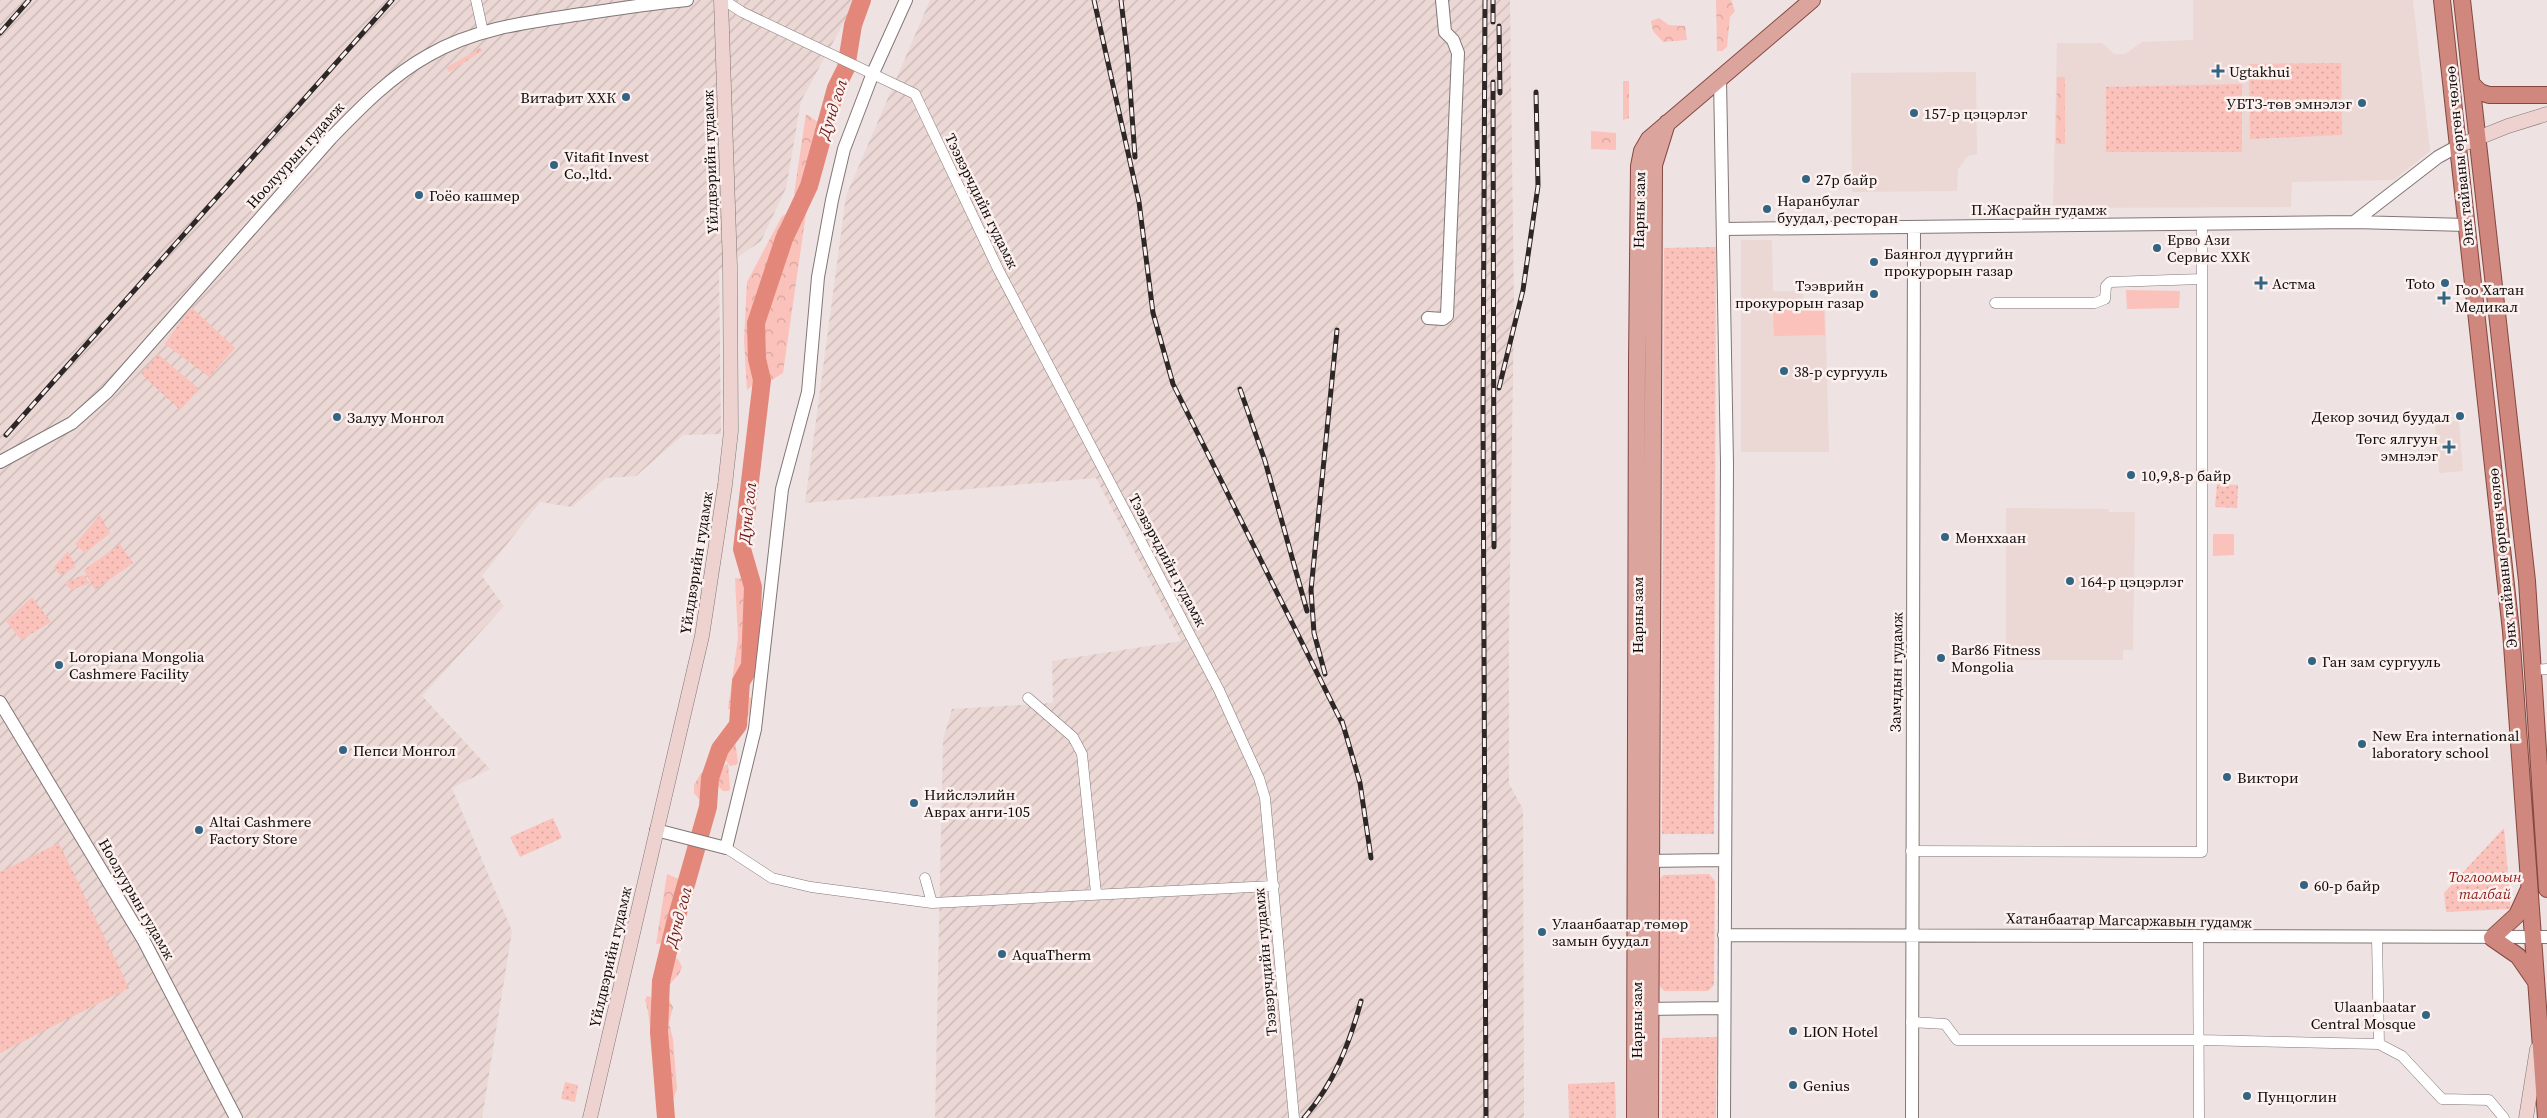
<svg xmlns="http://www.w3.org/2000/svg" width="2547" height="1118" font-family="'Source Serif 4',serif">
<defs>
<pattern id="industrial-furrows" width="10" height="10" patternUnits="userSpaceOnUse" patternTransform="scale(1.25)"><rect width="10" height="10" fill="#ebd7d4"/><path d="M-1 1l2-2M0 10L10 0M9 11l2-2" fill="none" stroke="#c8b7b5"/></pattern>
<pattern id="grass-dots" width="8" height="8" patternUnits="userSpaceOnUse" patternTransform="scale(1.25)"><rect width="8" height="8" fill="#fac2ba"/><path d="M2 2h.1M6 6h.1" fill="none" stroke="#d5a59f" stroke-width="1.8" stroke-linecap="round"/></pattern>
<pattern id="forest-crowns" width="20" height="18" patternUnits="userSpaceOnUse" patternTransform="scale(1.25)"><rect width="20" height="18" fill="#fac2ba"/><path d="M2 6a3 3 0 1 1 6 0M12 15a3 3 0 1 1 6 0" fill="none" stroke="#d5a59f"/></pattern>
</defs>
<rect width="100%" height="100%" fill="#eee3e2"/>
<path fill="#ebd7d4" d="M2193,0H2413L2430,151L2394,180L2292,182L2291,207L2053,208L2057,43H2102L2114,54H2125L2142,42L2193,40Z
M1976,72L1977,154L1968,156L1958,169L1957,191L1852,192L1851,73Z
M1741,240H1772L1773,291H1803L1802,305H1825L1829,452H1741Z
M2459,421L2463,471L2439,473L2435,423Z
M2006,508L2108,509L2109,512H2135L2133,650H2123V660H2006Z"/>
<path fill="url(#industrial-furrows)" d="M0,0H856L801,101L786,188L761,241L719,270L721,434L683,435L636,476L606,478L572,507L540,502L482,576L504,606L422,696L490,769L452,788L512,931L482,1118H0Z
M930,0H1510L1514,309L1509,633V784L1523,809L1524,1118H935L943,740L952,709L1053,703L1052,661L1181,641L1096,478L805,503L846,196Z"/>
<path fill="url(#grass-dots)" d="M2341,63L2342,135L2250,139L2249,64Z
M2242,84V152H2106V87Z
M1716,247L1714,834H1662L1664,248Z
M191,307L235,348L209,377L165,344Z
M158,354L199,389L180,410L141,374Z
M2217,484L2238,485L2237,508L2215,507Z
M100,515L110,533L85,553L75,544Z
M120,544L133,563L95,590L84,570Z
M68,551L76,567L60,575L54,567Z
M83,575L90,583L71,590L65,583Z
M32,597L51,622L21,640L6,621Z
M553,818L562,838L520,857L510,837Z
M2504,828L2511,909L2446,912L2444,893Z
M59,843L129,988L0,1053V872Z
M1709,874L1715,881L1714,985L1708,991H1664L1658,984V880L1664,875Z
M1717,1037L1716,1118H1662V1038Z
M565,1082L578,1085L575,1102L561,1099Z
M1615,1082L1616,1118H1569L1568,1084Z"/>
<path fill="url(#forest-crowns)" d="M1716,0H1731L1735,11L1730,17L1727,47L1722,51H1717Z
M1659,18L1669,25L1685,26L1687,40L1663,42L1653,31L1651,21Z
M480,48L482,51L449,72L446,68Z
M2057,77H2065V144H2056Z
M1623,81H1629V118L1623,120Z
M806,114L818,122L812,161L801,196L794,194Z
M1591,131L1616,133V150L1591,149Z
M791,212C776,245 751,309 752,346C753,357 756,369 757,381L747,390L744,340L747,282L782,216Z
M806,213L783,373L767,383C765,370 760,355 760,342C760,303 786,246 806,213Z
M735,578L748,579L747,654L734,711L728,709L738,638Z
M744,695L751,698V713L746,718L741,715L742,698Z
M735,739L738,763L736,765L730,766L725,759V752L732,740Z
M728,764L730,788L729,791H723L717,785L718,777L725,765Z
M705,772L707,796L706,799L700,800L694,793V785L701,773Z
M667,874L679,879L672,927L668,942L656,944Z
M673,958L678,959L682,967L679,974L670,984H666L667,970Z
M647,996L651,997L656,1027L661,1092L656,1074L648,1011L645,1000Z
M663,997L669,1000L673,1007L669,1023L673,1039L677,1089L672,1103L668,1101L663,1047Z"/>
<path fill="#fac2ba" d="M2126,290L2180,291L2179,308L2127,309Z
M1824,308L1825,335L1774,336L1773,309Z
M2213,534H2234V555L2213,556Z"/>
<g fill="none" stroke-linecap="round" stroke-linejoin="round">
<path stroke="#e4877b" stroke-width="18" d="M666,1118L659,1032L661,981L675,923L708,807L710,778L720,749L738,725L741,682L750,666L753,587L742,549L762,380L757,359L756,323L784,239L809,186L836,88L846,68L853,25L862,0"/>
<g stroke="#817776" stroke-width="11">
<path id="minor" d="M476,0L483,32
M724,0L742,12L915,94L998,269L1219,690L1259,778L1265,798L1294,1118
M1995,303H2095L2105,299L2106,286L2110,282L2202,279
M2534,670L2547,669
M1028,698L1073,737L1082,754L1096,893
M726,848L772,878L811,887L932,903L1274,886
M1911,851L2202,852V225
M925,878L932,903
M2198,937L2199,1118
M2377,938L2379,1044
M1911,1022L1945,1024L1957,1040H2199L2379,1044L2402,1056L2442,1099L2489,1100L2504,1118"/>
</g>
<g stroke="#817776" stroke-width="14">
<path id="tertiary" d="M1720,79L1727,463L1724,1118
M2354,222L2438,157L2458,146
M1723,229L2354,222L2467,225
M1428,318L1443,319L1447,316L1458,53L1453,40L1445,32L1442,0
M0,462L72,423L107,392L331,138C361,107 391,76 429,55C476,28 529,22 582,14C617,9 652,3 687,0
M0,702L144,941L236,1118
M656,830L726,848L755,729L782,489L808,392L818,277L832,200L844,149L873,73L906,0
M1644,861L1724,860
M1724,935L2547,937
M1643,1009L1723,1008
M1912,1118L1914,227"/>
</g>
<g stroke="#817776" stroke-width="15">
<path id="secondary" d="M2458,146L2508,126L2547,114
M590,1118L702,636L725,485L731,431L730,266L721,0
M2526,1118L2537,1049"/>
</g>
<g stroke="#844841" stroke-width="18">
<path id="primary" d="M1635,1118L1637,361L1639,166L1642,151L1649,139L1812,0
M1650,1118L1654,165L1667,123"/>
</g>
<g stroke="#844841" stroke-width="18">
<path id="trunk" d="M2442,0L2511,631L2546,1118
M2462,0L2527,581L2547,889
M2473,85L2480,92L2489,95H2547
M2528,891L2517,915L2492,938L2518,956L2536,982"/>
</g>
<use href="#minor" stroke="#fff" stroke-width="10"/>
<use href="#tertiary" stroke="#fff" stroke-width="12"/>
<use href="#secondary" stroke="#edd2cf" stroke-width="14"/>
<use href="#primary" stroke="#dba59e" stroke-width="16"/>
<use href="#trunk" stroke="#cf877e" stroke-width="16"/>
<g stroke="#2d2827" stroke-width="5">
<path id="rail" d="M1094,0L1139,202L1153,313L1173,384L1344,727
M1121,0L1128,60L1135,157
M1485,0L1483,413L1486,1118
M1493,22V0
M1499,26L1500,93
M0,33L29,0
M1493,82L1494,547
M1499,388L1523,290L1538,186L1536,92
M1240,389L1265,461L1307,611
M6,435L392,0
M1325,674L1314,633L1311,590L1337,330
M1342,721L1360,783L1371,858
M1304,1118C1334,1083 1349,1045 1361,1001"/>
</g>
<use href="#rail" stroke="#fcf1ef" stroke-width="3" stroke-dasharray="9" stroke-linecap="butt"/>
</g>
<g fill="#336482" stroke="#fcf1ef" stroke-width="2">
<path d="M2215.5 63.5h5v5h5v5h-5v5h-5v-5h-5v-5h5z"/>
<circle cx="626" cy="97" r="5"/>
<circle cx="2362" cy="103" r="5"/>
<circle cx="1914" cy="113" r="5"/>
<circle cx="554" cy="165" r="5"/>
<circle cx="1806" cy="179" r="5"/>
<circle cx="419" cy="195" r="5"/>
<circle cx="1767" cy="209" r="5"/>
<circle cx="2157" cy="248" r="5"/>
<circle cx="1874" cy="262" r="5"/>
<path d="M2258.5 275.5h5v5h5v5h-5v5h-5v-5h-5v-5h5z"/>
<circle cx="2445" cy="283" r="5"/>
<circle cx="1874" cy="294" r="5"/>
<path d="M2441.5 290.5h5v5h5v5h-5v5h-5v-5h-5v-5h5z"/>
<circle cx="1784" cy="371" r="5"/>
<circle cx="2460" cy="416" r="5"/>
<circle cx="337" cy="417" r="5"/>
<path d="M2446.5 439.5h5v5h5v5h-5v5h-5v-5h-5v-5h5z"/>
<circle cx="2131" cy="475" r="5"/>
<circle cx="1945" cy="537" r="5"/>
<circle cx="2070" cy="581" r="5"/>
<circle cx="1941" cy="658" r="5"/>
<circle cx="2312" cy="661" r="5"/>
<circle cx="59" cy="665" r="5"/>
<circle cx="2362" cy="744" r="5"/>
<circle cx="343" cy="750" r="5"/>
<circle cx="2227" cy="777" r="5"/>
<circle cx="914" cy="803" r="5"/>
<circle cx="199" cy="830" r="5"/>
<circle cx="2304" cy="885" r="5"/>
<circle cx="1542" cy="932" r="5"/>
<circle cx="1002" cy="954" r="5"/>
<circle cx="2426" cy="1015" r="5"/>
<circle cx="1793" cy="1031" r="5"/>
<circle cx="1793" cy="1085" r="5"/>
<circle cx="2247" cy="1096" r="5"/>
</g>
<g text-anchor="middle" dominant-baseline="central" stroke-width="5" stroke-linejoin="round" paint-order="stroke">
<g font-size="15" fill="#0e0b0a" stroke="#fcf1ef" text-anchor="start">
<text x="2229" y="71">Ugtakhui</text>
<text x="616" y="97" text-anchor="end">Витафит ХХК</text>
<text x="2352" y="103" text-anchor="end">УБТЗ-төв эмнэлэг</text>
<text x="1924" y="113">157-р цэцэрлэг</text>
<text x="564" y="156">Vitafit Invest<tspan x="564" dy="17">Co.,ltd.</tspan></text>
<text x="1816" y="179">27р байр</text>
<text x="429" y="195">Гоёо кашмер</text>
<text x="1777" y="200">Наранбулаг<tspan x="1777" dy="17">буудал, ресторан</tspan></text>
<text x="2167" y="239">Ерво Ази<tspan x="2167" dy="17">Сервис ХХК</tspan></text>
<text x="1884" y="253">Баянгол дүүргийн<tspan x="1884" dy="17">прокурорын газар</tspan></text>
<text x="2272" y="283">Астма</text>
<text x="2435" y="283" text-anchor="end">Toto</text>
<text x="1864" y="285" text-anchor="end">Тээврийн<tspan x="1864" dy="17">прокурорын газар</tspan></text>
<text x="2455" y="289">Гоо Хатан<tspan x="2455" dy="17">Медикал</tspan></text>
<text x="1794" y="371">38-р сургууль</text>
<text x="2450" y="416" text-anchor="end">Декор зочид буудал</text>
<text x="347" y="417">Залуу Монгол</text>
<text x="2438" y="438" text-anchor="end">Төгс ялгуун<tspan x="2438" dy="17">эмнэлэг</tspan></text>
<text x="2141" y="475">10,9,8-р байр</text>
<text x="1955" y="537">Мөнххаан</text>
<text x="2080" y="581">164-р цэцэрлэг</text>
<text x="1951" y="649">Bar86 Fitness<tspan x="1951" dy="17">Mongolia</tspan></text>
<text x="69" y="656">Loropiana Mongolia<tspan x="69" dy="17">Cashmere Facility</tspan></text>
<text x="2322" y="661">Ган зам сургууль</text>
<text x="2372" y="735">New Era international<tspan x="2372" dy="17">laboratory school</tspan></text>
<text x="353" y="750">Пепси Монгол</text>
<text x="2237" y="777">Виктори</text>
<text x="924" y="794">Нийслэлийн<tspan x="924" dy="17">Аврах анги-105</tspan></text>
<text x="209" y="821">Altai Cashmere<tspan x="209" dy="17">Factory Store</tspan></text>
<text x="2314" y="885">60-р байр</text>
<text x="1552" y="923">Улаанбаатар төмөр<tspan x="1552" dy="17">замын буудал</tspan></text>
<text x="1012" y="954">AquaTherm</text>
<text x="2416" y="1006" text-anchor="end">Ulaanbaatar<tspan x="2416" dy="17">Central Mosque</tspan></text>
<text x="1803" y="1031">LION Hotel</text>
<text x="1803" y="1085">Genius</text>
<text x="2257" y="1096">Пунцоглин</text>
</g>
<g font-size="15" fill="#0e0b0a" stroke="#fcf1ef">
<text transform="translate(295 155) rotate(-48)">Ноолуурын гудамж</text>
<text transform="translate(2459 156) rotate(-96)">Энх тайваны өргөн чөлөө</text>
<text transform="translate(710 162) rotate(-92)">Yйлдвэрийн гудамж</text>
<text transform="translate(982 201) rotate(64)">Тээвэрчдийн гудамж</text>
<text x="2039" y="209">П.Жасрайн гудамж</text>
<text transform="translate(1639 210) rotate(-89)">Нарны зам</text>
<text transform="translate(2502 558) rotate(-96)">Энх тайваны өргөн чөлөө</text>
<text transform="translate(1168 560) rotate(62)">Тээвэрчдийн гудамж</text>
<text transform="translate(696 563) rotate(-81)">Yйлдвэрийн гудамж</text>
<text transform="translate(1637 615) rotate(-90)">Нарны зам</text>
<text transform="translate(1896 672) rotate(-89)">Замчдын гудамж</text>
<text transform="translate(137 899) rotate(60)">Ноолуурын гудамж</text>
<text transform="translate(2129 920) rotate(1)">Хатанбаатар Магсаржавын гудамж</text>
<text transform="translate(610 957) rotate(-77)">Yйлдвэрийн гудамж</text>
<text transform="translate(1265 962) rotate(-95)">Тээвэрчдийн гудамж</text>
<text transform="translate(1636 1020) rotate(-90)">Нарны зам</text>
</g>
<g font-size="15" font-style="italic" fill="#8e201b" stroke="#fcf1ef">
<text x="2485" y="876">Тоглоомын<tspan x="2485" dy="17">талбай</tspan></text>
</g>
<g font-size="16" font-style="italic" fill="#691512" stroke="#fcf1ef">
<text transform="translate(832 109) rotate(-72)">Дунд гол</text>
<text transform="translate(747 513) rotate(-84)">Дунд гол</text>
<text transform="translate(678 917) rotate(-75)">Дунд гол</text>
</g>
</g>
</svg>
